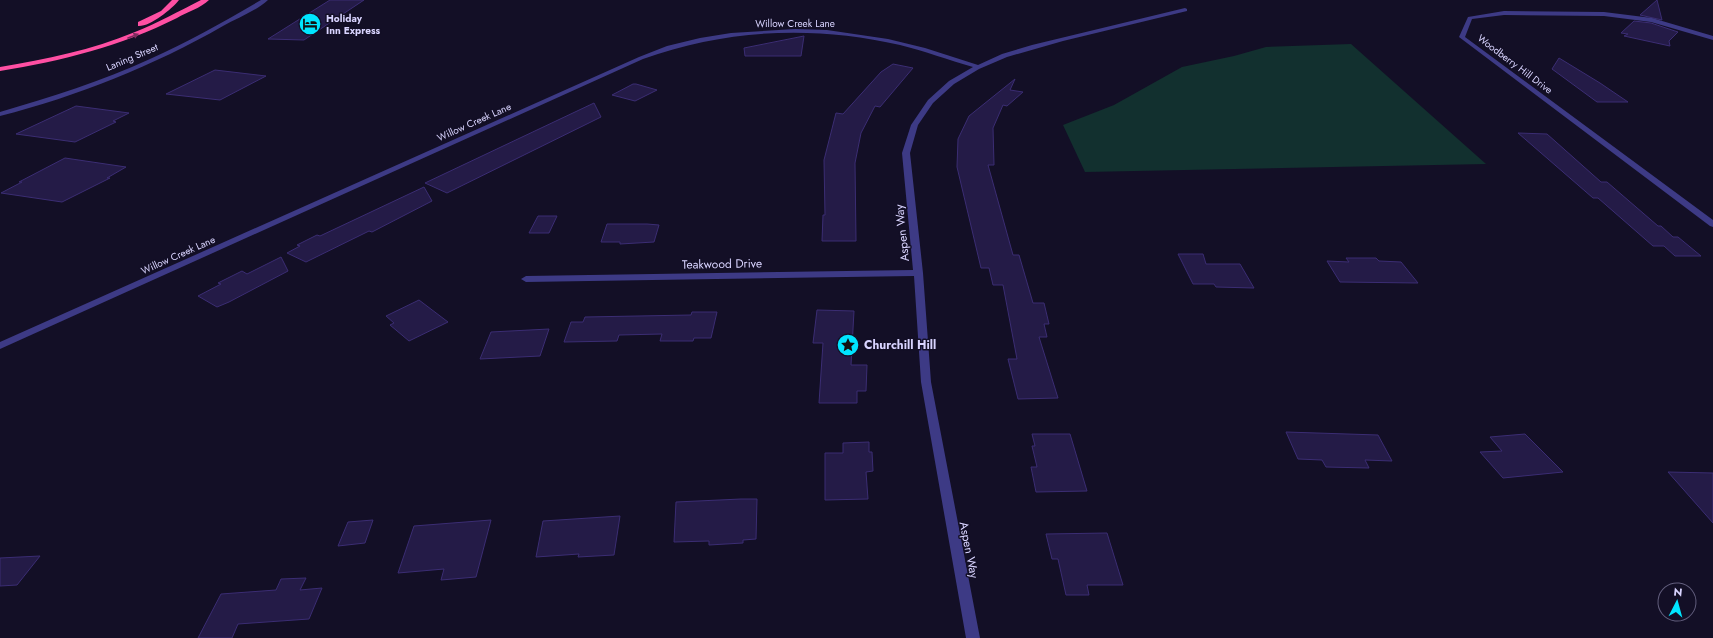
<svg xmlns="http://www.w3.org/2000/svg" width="1713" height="638" font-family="Jost,sans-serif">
<rect width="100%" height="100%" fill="#130f26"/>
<path fill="#12302f" d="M1351,44L1486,164L1085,172L1063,125L1114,105L1182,67L1234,56L1266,47Z"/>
<path fill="#241b47" stroke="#3b2d73" d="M330,0H364L304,40L268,39Z
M1657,0L1662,20L1640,15Z
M1634,21L1651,23L1678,32L1669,41L1670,46L1624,36L1628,34L1621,33Z
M804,36L801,56H745L744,48Z
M1559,58L1600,83L1628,102H1597L1552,69Z
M893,64L913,68L880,107L875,106L861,133L855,163L856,241H822L823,215H825L824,160L836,113L843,114L881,72Z
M215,70L266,76L220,100L166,94Z
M1015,79L1010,90L1023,92L1007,106L1003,105L993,128L994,165H988L1013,255H1019L1033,303H1044L1049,324H1044L1047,337H1039L1058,398L1018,399L1008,359H1017L1003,285H993L989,268H981L957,167L958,139L969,116Z
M633,84H636L657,90L635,101L612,95Z
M594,103L601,117L447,193L425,183Z
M76,106L129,113L113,121L116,122L75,142L16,134Z
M1518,133L1547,134L1601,182H1607L1658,226H1661L1673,237H1678L1701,256H1675L1664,246H1653L1598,198H1593Z
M65,158L126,167L107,178H110L62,202L1,193L22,182H19Z
M424,187L432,201L372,232L369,231L306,262L287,253L300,246L297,245L317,235L320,236Z
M538,216H557L549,233H529Z
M607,224H647L659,225L654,242L620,244V242H601Z
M1178,254H1203L1206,264H1240L1254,288L1216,287L1214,284H1193Z
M281,257L288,271L229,302L217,307L198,296L221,284L218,283L242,271L247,274Z
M1346,258H1376L1379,261L1401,262L1418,283L1340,282L1327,261L1349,262Z
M419,300L448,322L409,341L390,325L394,323L386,316Z
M817,310L854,311L851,365H867L866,391H857V403H819L823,343H813Z
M692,312H717L711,338H694L693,341H660L662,334L619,335L617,341L564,342L571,322H583L585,317L691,315Z
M549,329L540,356L480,359L491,332Z
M1286,432L1378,435L1392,461L1365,460L1369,468L1326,467L1322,460L1298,459Z
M1032,434H1070L1087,491L1036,492L1031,467H1037L1032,446H1035Z
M1525,434L1563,472L1503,478L1480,452L1502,451L1490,437Z
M869,442V452H872L873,471L866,472L868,499L825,500V453H843V443Z
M1668,472L1713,473V523Z
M741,499H757L756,539L743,540V543L709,545V541L674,542L676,502Z
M620,516L614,555L578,557L579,554L536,557L543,521Z
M373,520L365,543L338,546L348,522Z
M491,520L476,577L441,580L444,569L398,573L414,526Z
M1107,533L1123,585H1087L1089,595H1066L1058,559H1052L1046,534Z
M40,556L17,585L0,586V558Z
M306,578L300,590L322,588L309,619L238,624L232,638H198L221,594L276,590L281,579Z"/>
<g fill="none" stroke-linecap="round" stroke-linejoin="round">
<path fill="#3d3a85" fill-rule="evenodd" d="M261,0H268C256,11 237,18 223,26C153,66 78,96 0,116V112C51,97 102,81 150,59C188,42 225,21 261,0Z
M1185,8L1187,9V11L1063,41L1007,57L979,69L954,84L933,103L918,125L910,153L923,273L931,382L980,638H966L921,382L914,276L526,282L521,279L526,276L913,270L902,153L911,125L928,100L949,81L973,67C948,60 925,51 900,45C813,25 727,29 643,59L0,349V342L639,57L667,46L700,38L731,33L795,29L827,30L888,39L925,48L978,65L1002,54L1032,45Z
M1504,11L1604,12L1652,18L1713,36V40L1651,22L1604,16L1504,15L1472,19L1465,37L1713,220V227L1710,226L1459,37L1468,17Z"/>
<path fill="#ff4fa3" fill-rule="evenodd" d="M172,0H179C172,9 150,27 138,26V22L161,11Z
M201,0H209C201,8 187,12 177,18C121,46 62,61 0,71V67C46,59 92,50 135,32C158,23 179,11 201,0Z"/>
</g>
<defs><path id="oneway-solid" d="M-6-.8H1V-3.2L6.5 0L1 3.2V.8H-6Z"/></defs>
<use fill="#7d2c5e" href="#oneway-solid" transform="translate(133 36) rotate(-21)"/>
<defs>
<g id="hotel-disc" transform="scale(1.15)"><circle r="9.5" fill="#00e5ff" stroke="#130f26"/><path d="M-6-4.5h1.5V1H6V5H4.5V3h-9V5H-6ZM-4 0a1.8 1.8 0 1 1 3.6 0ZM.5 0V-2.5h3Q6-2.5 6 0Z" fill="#111"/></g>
<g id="sight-disc" transform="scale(1.15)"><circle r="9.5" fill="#00e5ff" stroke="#130f26"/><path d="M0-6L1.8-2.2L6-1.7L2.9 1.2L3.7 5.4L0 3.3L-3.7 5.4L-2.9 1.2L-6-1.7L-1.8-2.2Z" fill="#111"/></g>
</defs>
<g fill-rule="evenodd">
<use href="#hotel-disc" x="310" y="24"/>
<use href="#sight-disc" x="848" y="345"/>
</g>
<g text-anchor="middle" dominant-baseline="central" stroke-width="3" stroke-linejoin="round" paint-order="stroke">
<g font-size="10" font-weight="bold" fill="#d9d4ff" stroke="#130f26" text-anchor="start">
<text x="326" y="18">Holiday<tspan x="326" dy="12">Inn Express</tspan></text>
</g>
<g font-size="10" fill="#d9d4ff" stroke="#130f26">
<text x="795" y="23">Willow Creek Lane</text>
<text transform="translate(132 57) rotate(-23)">Laning Street</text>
<text transform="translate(1515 64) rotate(37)">Woodberry Hill Drive</text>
<text transform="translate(474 122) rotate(-24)">Willow Creek Lane</text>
<text transform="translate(178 255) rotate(-24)">Willow Creek Lane</text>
</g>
<g font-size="12" fill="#d9d4ff" stroke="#130f26">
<text transform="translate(902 233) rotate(-96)">Aspen Way</text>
<text transform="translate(722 264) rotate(-1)">Teakwood Drive</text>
<text transform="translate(969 550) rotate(79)">Aspen Way</text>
</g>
<g font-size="12" font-weight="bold" fill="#d9d4ff" stroke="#130f26" text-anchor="start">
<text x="864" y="345">Churchill Hill</text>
</g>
</g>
<g transform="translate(1677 602) rotate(6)"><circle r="19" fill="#130f26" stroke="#625e7d"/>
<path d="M0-3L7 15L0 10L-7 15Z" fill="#00e5ff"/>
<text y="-6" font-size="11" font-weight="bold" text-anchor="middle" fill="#d9d4ff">N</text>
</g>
</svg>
